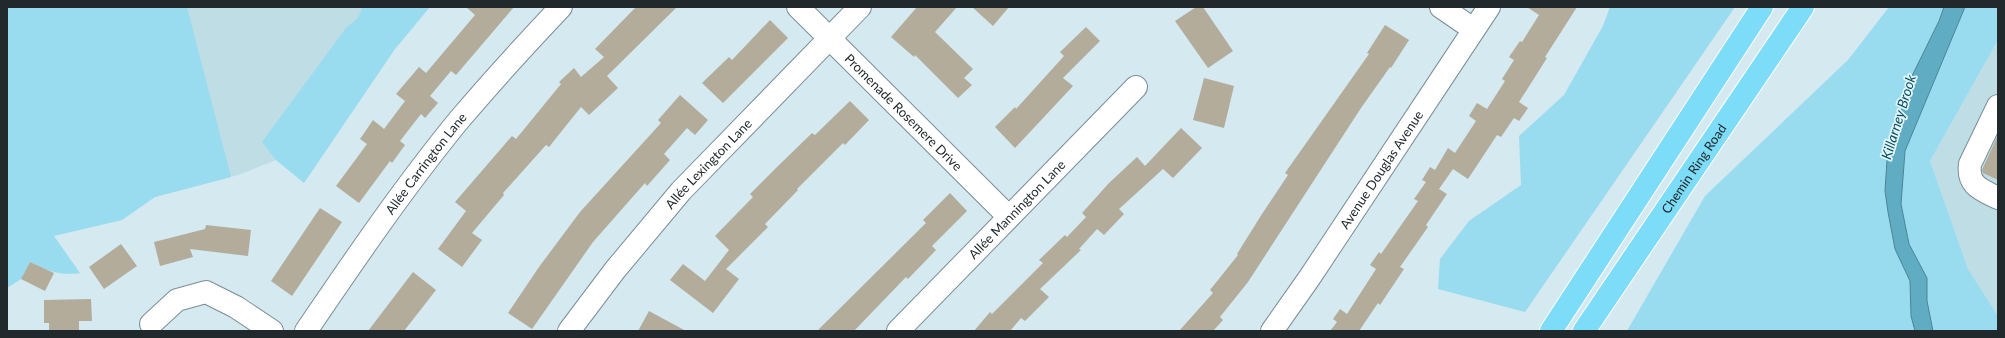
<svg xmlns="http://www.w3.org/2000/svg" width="2005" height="338" font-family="Lato,sans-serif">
<rect width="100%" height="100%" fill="#d4e9f0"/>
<path fill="#bedde5" d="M7,7H400L276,160L238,175L155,197Z
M1998,40V316L1968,269L1930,161Z"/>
<path fill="#99dbef" d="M7,7H187L231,177L155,197L122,220L54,236L80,273C59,276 49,271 30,262L21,279L7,288Z
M363,7H430L395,49L304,183L276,160L262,142L346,28L358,18Z
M1610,7H1735L1525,312L1438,289L1440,259L1469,221L1521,185L1519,136L1564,95L1603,26Z
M1889,7H1998V40L1930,161L1968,269L1998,316V331H1627L1705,196L1848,60Z"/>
<path fill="#60acc2" stroke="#4d8595" d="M1944,7H1965L1905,151L1901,204L1909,244L1927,278V301L1933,331H1915L1911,316L1910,281L1895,249L1888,212L1885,191L1887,160L1911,78L1939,21Z"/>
<path fill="#b3ac9b" d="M466,7H514L456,75L451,71L430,96L438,103L425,118L421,114L400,141L405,145L392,163L390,161L359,203L336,186L367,144L360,139L373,120L384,129L405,101L396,94L419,67L426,73L475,15Z
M636,7H677L607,76L618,88L589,115L581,107L549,147L546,145L503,193L504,195L472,233L482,240L462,267L438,249L466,211L455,202L512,136L516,139L561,84L559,82L574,68L581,77L604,57L595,49Z
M917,7H957L935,32L973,69L964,78L972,85L958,98L915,55L914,57L891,37Z
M972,7H1009L993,26Z
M1196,7H1203L1233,51L1208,68L1175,21Z
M1527,7H1577L1545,57L1547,58L1519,102L1528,108L1519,121L1514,118L1501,137L1497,135L1468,179L1453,169L1439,189L1447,194L1426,225L1428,227L1400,267L1404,269L1380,305L1378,303L1359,331H1330L1337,322L1333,319L1340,309L1347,314L1376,269L1370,265L1379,252L1381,254L1418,201L1414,199L1426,182L1422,180L1430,167L1435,170L1448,148L1455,153L1476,121L1469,116L1477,103L1487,109L1505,81L1502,79L1514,60L1509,57L1520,41L1522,42L1539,15Z
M770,20L788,38L723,103L702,83L729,57L732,60Z
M1385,25L1409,40L1391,68L1390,67L1361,108L1248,282L1220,317L1223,320L1213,331H1179L1213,293L1210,290L1238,255L1237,254L1262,214L1288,175L1285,173L1369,54L1367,53Z
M1086,27L1100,41L1063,78L1073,86L1015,148L995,127L1015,107L1016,109L1064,56L1060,52Z
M1204,78L1234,86L1224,128L1193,120Z
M680,95L708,120L695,135L687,128L664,154L670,160L647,186L645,183L593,242L532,329L508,313L539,267L580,212L661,123L658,120Z
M850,101L869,120L845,145L843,143L797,189L798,190L765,224L768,227L726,269L739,279L713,313L670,280L683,264L705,281L729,250L715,236L753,197L750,194L776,168L812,133L815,135Z
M1181,128L1202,148L1173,178L1163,169L1119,209L1124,214L1104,235L1097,229L1079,249L1081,250L1040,289L1049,297L1025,321L1021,318L1010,331H974L990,312L992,314L1043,263L1039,260L1065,235L1067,237L1086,217L1082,213L1109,183L1137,157L1145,166Z
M1998,135V180L1983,173L1982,170Z
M950,193L967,211L932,246L936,250L908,279L906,277L854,331H817L926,223L923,220Z
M320,208L342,222L292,296L271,281Z
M206,225L251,230L248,256L190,249L193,257L160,266L154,242L205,229Z
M121,244L137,266L104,289L89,267Z
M30,262L54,273L45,291L21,279Z
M413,272L436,290L404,331H368Z
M91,299L92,321H79V331H49V323H44V300Z
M649,311L686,331H638Z"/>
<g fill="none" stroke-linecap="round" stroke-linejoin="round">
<g stroke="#7b8e95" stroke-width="24">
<g id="minor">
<path id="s1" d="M798,7L1009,217"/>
<path d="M1441,7L1473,29"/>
<path d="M1998,106L1970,164C1967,186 1982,190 1998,198"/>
<path d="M151,324L177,300L206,292L236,307L272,331"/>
<path id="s2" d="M306,331C355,259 404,187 459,120C492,81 526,44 561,7"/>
<path id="s3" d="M569,331L615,270L681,191L860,7"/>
<path id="s4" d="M898,331L1136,87"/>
<path id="s5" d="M1272,331L1310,277L1489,7"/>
</g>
</g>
<g stroke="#fff" stroke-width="24">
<g id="highway">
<path d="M1551,331L1762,7"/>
<path id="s6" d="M1584,331L1803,7"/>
</g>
</g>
<use href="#minor" stroke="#fff" stroke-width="22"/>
<use href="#highway" stroke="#7ddcf8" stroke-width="22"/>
</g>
<g text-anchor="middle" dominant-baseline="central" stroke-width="3.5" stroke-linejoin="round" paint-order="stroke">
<g font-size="13" fill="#21292c" stroke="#e1f6fd">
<text stroke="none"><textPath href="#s1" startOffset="149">Promenade Rosemere Drive</textPath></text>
<text stroke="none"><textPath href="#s2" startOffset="206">Allée Carrington Lane</textPath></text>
<text stroke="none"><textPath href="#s3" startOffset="218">Allée Lexington Lane</textPath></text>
<text stroke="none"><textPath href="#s5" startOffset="195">Avenue Douglas Avenue</textPath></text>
<text stroke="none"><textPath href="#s6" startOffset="196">Chemin Ring Road</textPath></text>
<text stroke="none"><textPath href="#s4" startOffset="170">Allée Mannington Lane</textPath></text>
</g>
<g font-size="14" font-style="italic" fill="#074c5c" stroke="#e1f6fd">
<text transform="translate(1898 117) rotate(-73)">Killarney Brook</text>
</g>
</g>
<rect width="2005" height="338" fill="none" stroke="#21292c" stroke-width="16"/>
</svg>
